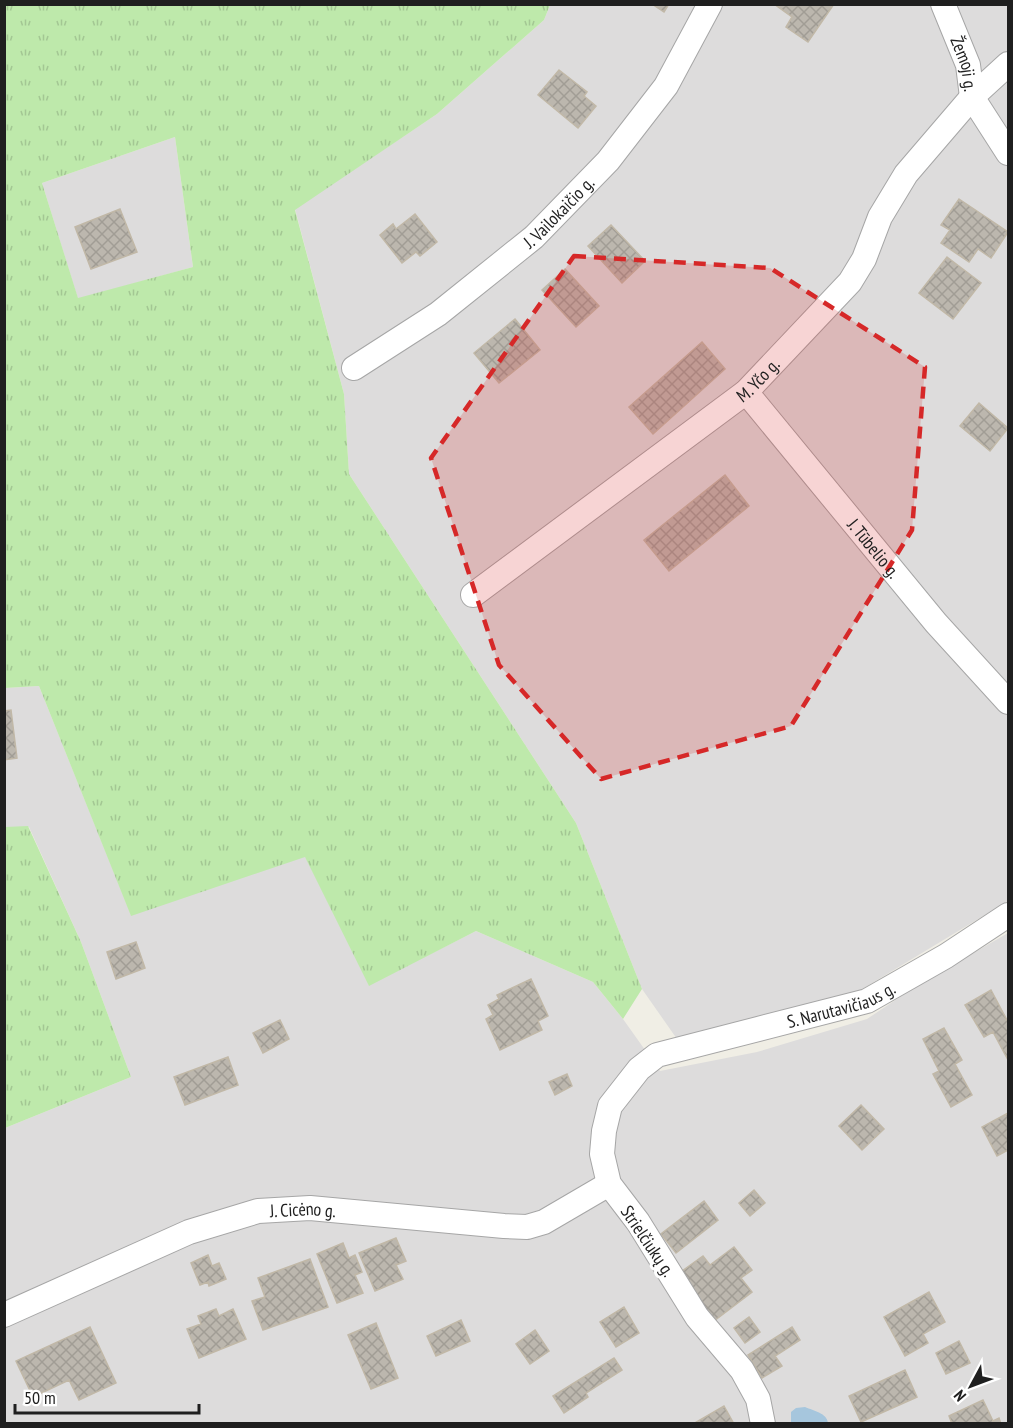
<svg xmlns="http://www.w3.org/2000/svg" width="1013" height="1428" font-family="'PT Sans Narrow',sans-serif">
<defs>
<pattern id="grass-tufts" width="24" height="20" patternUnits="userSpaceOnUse" patternTransform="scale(1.5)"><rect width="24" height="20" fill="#bee9ab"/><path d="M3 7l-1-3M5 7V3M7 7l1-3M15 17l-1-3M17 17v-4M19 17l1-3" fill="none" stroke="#a3c793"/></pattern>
<pattern id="building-cross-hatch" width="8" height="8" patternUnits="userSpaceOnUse" patternTransform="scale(1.5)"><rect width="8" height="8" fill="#bcb7ae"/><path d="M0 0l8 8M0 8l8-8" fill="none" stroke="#a19d95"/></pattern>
</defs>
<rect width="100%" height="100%" fill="#f0eee5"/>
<path fill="#dddcdc" d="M550,5H1008V901L859,991L677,1039L642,989L576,823L349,474L344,394L295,209L437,114L544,20Z
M175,137L193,267L78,299L42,183Z
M39,686L131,915L305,856L369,985L476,931L593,982L623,1019L660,1071L757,1052L867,1019L918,985L1008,933V1423L5,1424V1128L131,1077L81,942L29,827H5V688Z"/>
<path fill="url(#grass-tufts)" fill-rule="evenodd" d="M5,4L550,5L544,20L437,114L295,210L344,394L349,474L576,823L642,989L623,1019L593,982L476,931L369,986L305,857L131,916L39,686L5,688ZM175,137L193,267L78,298L42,183Z
M28,826L81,942L131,1077L5,1128V827Z"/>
<path fill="#a6c6dd" d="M805,1407C814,1411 827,1413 828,1423H791V1412L796,1408Z"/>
<path fill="url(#building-cross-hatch)" stroke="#c1b8a7" stroke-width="1.5" d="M652,4H669L664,12Z
M774,4H834L808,42L786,27L792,17Z
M559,70L587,92L584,96L596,106L578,128L538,95Z
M959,199L1008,232L991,258L978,249L969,262L941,243L950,230L941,225Z
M120,209L137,252L91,269L75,227Z
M415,214L437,242L420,256L416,252L402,263L380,235L393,224L396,229Z
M611,225L645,261L622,283L588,246Z
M947,257L981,283L953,319L919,293Z
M565,269L599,306L576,327L542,290Z
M515,319L540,350L499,383L474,353Z
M702,342L725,369L653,434L629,407Z
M979,403L1008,428L990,451L960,426Z
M725,475L749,506L669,571L644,540Z
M11,710L17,758L4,760V711Z
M136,942L145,968L116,979L107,952Z
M531,979L548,1016L538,1021L542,1030L500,1050L486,1019L493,1015L488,1005L499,999L497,995Z
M991,990L1008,1022V1060L993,1032L984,1037L965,1005Z
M280,1020L289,1039L263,1053L253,1033Z
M944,1028L962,1060L955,1064L972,1095L951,1107L933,1074L939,1071L923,1039Z
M228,1057L238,1085L185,1105L174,1077Z
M567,1074L572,1086L555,1095L549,1082Z
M861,1105L884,1129L862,1150L839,1126Z
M1008,1113V1150L997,1156L982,1127Z
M754,1190L765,1203L750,1216L739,1203Z
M704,1201L718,1220L676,1253L661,1234Z
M396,1238L406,1261L396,1265L403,1279L375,1291L359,1253Z
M343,1243L349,1258L355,1255L362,1272L355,1275L363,1293L337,1303L317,1254Z
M734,1247L752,1270L741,1278L752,1292L714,1321L678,1274L703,1256L710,1265Z
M208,1255L212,1266L219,1263L226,1279L209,1286L208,1282L200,1285L191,1263Z
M310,1259L328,1307L263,1330L252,1301L265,1297L258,1278Z
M929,1292L945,1322L923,1334L928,1343L905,1356L884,1317Z
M624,1307L639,1333L616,1347L600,1322Z
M216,1309L219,1316L233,1309L246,1339L199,1358L187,1329L201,1324L198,1316Z
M749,1317L760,1332L745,1343L734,1328Z
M461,1320L470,1341L436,1356L427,1336Z
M376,1323L398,1378L371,1389L348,1335Z
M90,1327L116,1383L79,1400L69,1380L33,1397L16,1361Z
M792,1327L800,1340L775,1356L782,1366L762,1378L748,1355Z
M535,1330L549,1351L530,1364L516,1344Z
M959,1341L970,1363L946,1374L936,1353Z
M614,1358L622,1370L586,1393L588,1397L564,1413L553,1396Z
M905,1370L917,1397L861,1422L849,1396Z
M983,1400L993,1421L999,1418L1001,1424H952L949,1416Z
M724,1406L734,1424H693Z"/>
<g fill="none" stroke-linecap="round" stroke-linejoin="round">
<g stroke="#a6a6a6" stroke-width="26">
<g id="minor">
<path id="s1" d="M943,4L968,65L972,97L1008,153"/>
<path id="s2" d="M354,368L438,314L534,237L608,161L666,86L710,4"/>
<path id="s3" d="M746,392L936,623L1008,702"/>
<path id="s4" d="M473,595L746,392L850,282L864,259L880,217L906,174L972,97L1008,64"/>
<path id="s5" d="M4,1315L189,1232L258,1211L310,1208L504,1226L527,1227L544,1222L609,1184"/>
<path id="s6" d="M763,1424L758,1399L742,1370L697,1317L638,1222L609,1184L602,1154L604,1131L610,1106L639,1069L657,1055L867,1001L946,956L1008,915"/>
</g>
</g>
<use href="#minor" stroke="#fff" stroke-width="24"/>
</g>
<path fill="#d62828" fill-opacity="0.2" stroke="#d62828" stroke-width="4.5" stroke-dasharray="12 8" stroke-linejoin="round" d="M574,256L770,268L925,367L912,530L791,726L601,779L499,665L431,458Z"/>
<g text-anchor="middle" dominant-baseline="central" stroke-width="6" stroke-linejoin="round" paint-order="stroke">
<g font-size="18" fill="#1f1f1f" stroke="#fff">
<text stroke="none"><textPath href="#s1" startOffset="64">Žemoji g.</textPath></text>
<text stroke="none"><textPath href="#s2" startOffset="258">J. Vailokaičio g.</textPath></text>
<text stroke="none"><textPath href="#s4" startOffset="357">M. Yčo g.</textPath></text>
<text stroke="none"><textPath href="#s3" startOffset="202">J. Tūbelio g.</textPath></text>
<text stroke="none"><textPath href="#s6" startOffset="628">S. Narutavičiaus g.</textPath></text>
<text stroke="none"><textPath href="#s5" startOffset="320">J. Cicėno g.</textPath></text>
<text transform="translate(648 1241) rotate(56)">Strielčiukų g.</text>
</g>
</g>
<rect width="1013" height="1428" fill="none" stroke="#1f1f1f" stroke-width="12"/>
<g transform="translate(971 1386) rotate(229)" stroke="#ffffff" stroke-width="4.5" paint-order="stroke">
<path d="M0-4.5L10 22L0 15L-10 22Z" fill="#1f1f1f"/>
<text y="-9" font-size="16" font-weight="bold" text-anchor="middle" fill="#1f1f1f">N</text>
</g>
<path d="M15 1404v9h184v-9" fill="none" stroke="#1f1f1f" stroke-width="3"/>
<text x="24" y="1404" font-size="18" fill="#1f1f1f" stroke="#ffffff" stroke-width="4.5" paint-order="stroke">50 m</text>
</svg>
